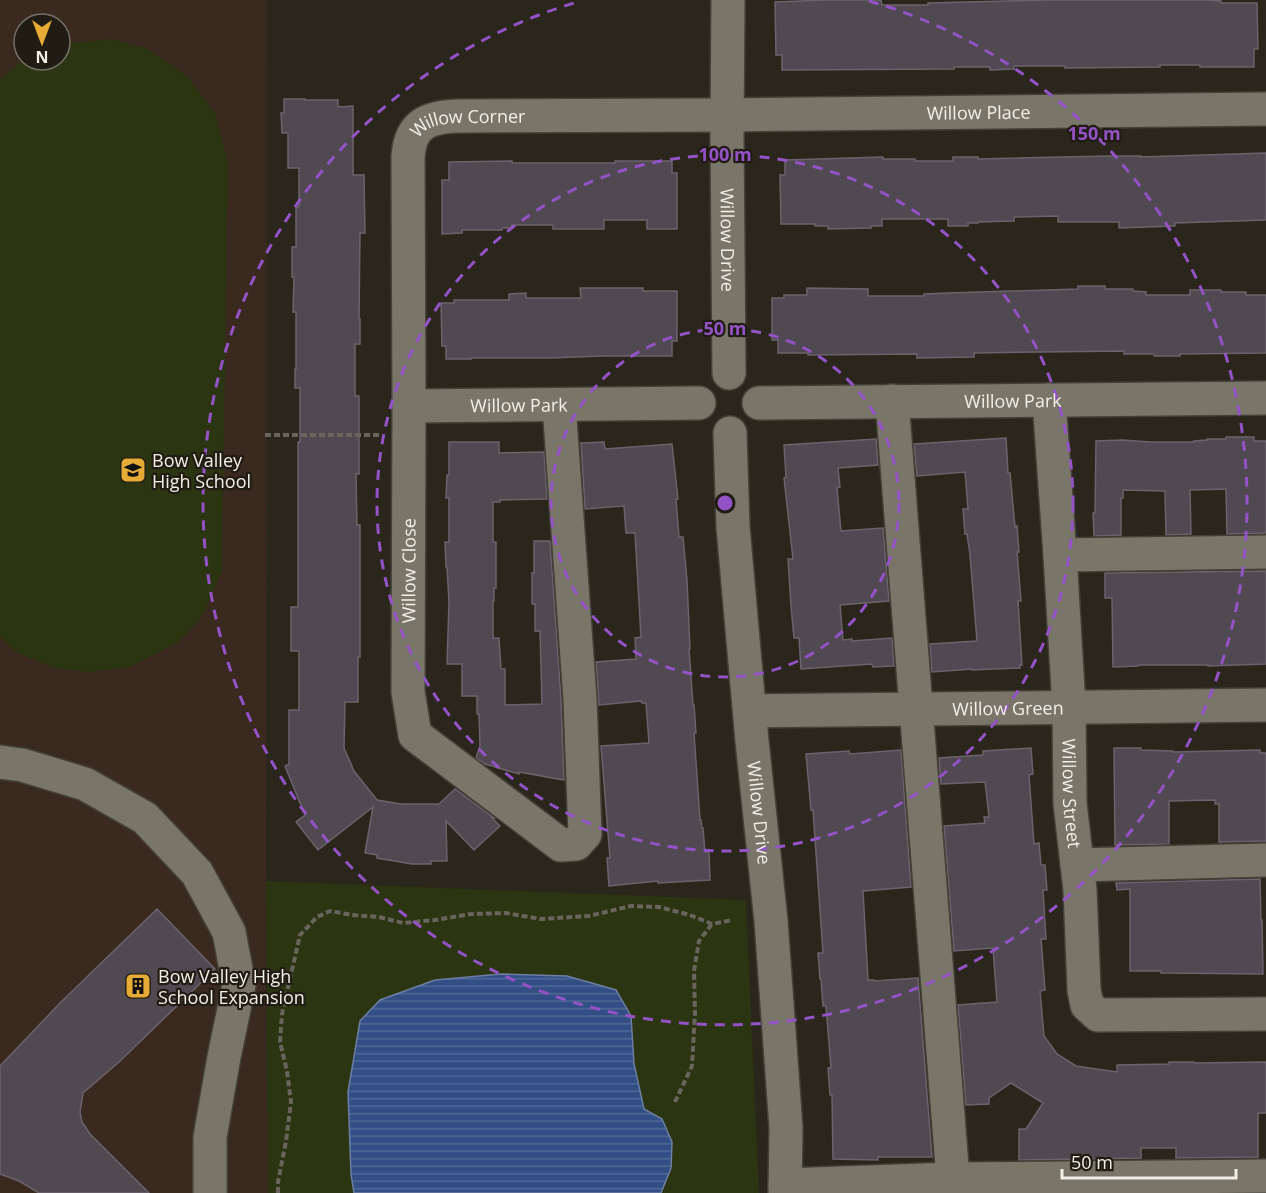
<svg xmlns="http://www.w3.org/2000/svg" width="1266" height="1193" font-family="'Open Sans',sans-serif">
<defs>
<pattern id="water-rules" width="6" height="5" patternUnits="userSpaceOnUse" patternTransform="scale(1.5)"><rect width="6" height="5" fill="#334e85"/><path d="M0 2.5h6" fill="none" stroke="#516896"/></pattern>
</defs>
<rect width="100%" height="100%" fill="#2a261c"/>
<path fill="#3a291f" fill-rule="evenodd" d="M0,0H267L266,881L268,1193H0ZM24,24H60V60H24Z"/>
<path fill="#2b3511" d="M111,39L148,49L188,77L215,113L228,163L222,571L201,618L178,642L130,667L89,672L54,668L14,651L0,637V79L24,59V60H60V45L62,44Z
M266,881L746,900L759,1193H268Z"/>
<path fill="url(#water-rules)" stroke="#6c7ea3" stroke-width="1.5" d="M501,974L567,976L616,990L631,1016L634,1064L644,1109L662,1119L672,1142L671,1168L661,1193H354L351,1174L348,1092L360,1021L380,1000L435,980Z"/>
<path fill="#514951" stroke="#6b636c" stroke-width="1.5" d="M826,0H881L882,5H928V3L1046,0H1208L1221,1V3H1257L1258,49H1254V67H1200V65H1160V67L1065,68V66H1014V69L990,70V67H954V69L782,70V55H776L775,2Z
M284,99H305V100H338V107L353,106V175H364L365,233H360L359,319H360V344H355V396H359V474H356L357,525H360V657H358V702H345L344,748L354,771L377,800L401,804H439L455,789L494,818H492L500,826L474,850L446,821L447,861H431V864H412L377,858V855L365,853L373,807L318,850L296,822L305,815L285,766L289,764V710H299V651H291V607H298V442H300V388H295V369H296V312H293L294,277H292V247H296V207H299V168H288V133H282L281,113H284Z
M1266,153V220L1175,223V226L1119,228V222H1058V216L1014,217V221L978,222V223H968V226H948V219H882V226H871V228L828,229V226H815V224H781L780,175H785V160L883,157V159H915V161H953V157H978V159L1108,156H1141V157Z
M512,161V163H615V161H672V173H677V229H647V220H604V229H553V225H512V228H502V230H462V233L442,234V180H449V162Z
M1078,286H1105V289H1133V291L1146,292V295H1190V290H1221V292H1246V295H1266V353L1180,354V356H1154V354H1124V351L1041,352L974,353V357L917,358V354L808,355V353H778V340H772V298H784V295H807V288L868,289V296H924V294L948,293L1078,289Z
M580,288H643V291H677V341H672V356H602L551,358H471V359H446V346H442L441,303H454V300H509V294L526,293V298H581Z
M1226,437H1254V441H1266V533L1227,534L1226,489L1190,490L1191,534L1166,535L1165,491L1123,490V498H1121V535L1094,536L1093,513H1095L1096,441L1123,440L1150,442H1194V441L1207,440V439H1226Z
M1006,438L1008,473H1010L1015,527L1017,526L1019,552H1017L1021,601H1018L1022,665H1020V668L972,670V669L932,672L930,644L977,641L970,555L967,534H965L963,509H968L965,472L917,476L914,444Z
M876,439L878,465L838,468L840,487L837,488L841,531L883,528L889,601L840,605L843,640L852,639V641L892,638L894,666L873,667L872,664L801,669L799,638H794L791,606L788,559H793L784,478L786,477L784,445Z
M449,442H499V453L544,452L547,499L500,500V502H493V542H496V588H494V601H493V638H499L501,669H505V705L542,704L540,631H535V604H532V573H534V541H550L561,700L564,780L519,772V774L485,764L476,758L480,746L479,714H477V696H462V664H447L449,602L447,567H446L445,542H449V498H446L447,475H449Z
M604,442L605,449L672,444L678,499H676L679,537H683L687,580L690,649H689L693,705H694L696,733H694L700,820H701L702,828H703L705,852H709L710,880L658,883V881L609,886L607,858H610L601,746L649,743L646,703H642L641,701L599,705L596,662L636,659L635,638L641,637L635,533H626L624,506L585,509L581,443Z
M1266,571V664L1208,666V665H1138V666L1113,667L1112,598H1105V573Z
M1031,748L1033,774L1029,775L1034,844L1039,843L1041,865H1045L1047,890H1043L1046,939H1041L1045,990L1040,991L1044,1036L1057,1054L1076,1066L1117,1072V1065L1169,1064V1062H1194V1063L1266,1062V1113H1258V1157L1176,1158V1148H1141V1158L1019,1160V1129H1026L1043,1103L1011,1083L989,1098V1104L966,1105L958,1005L997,1002L993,948L954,951L944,826L985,823L984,817H989L985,782L941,784L939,758L983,755V751Z
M1114,748H1141V750L1173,751V752L1260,750V753H1266V841L1219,842V804H1215V800L1169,801V844L1115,845Z
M901,750L911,887L863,891L868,980H874V981L918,978L932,1157H878V1160L833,1159L832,1095H830L828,1068H831L826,1006H823L821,979H820L818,953H823L813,810H811L806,754L849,751L850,754Z
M1260,879L1261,920H1262L1263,974L1161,973V971H1130V889L1117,890L1116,883Z
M157,909L215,969L119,1062L83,1093L80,1112L82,1122L90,1134L149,1193H39L19,1181L0,1174V1066L61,1002Z"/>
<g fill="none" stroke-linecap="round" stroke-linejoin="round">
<g stroke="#434038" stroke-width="36">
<g id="minor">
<path id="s1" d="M728,0L727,133L729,373"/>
<path id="s2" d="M1049,400L1060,555L1069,707L1070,803L1080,890L1084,990L1087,1005L1098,1015L1266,1014"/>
<path d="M892,401L953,1179"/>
<path id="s3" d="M759,403L1266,398"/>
<path id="s4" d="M559,405L580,699L585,834L576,844L561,845L415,735L408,692L409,406L408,157C410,124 428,117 458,116L727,115L1266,109"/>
<path id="s5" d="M409,406L699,403"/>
<path id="s6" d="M730,433L733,527L752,741L771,921L786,1128L785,1193"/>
<path d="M1060,555L1266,552"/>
<path id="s7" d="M750,711L1266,705"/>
<path d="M0,762L22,765L85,784L145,818L197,873L229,932L239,985L224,1057L210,1137V1193"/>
<path d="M1077,865L1266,860"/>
<path d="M785,1185L953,1179L1266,1176"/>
</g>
</g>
<path stroke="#69655c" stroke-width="4" stroke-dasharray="6 3" stroke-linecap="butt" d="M265,435H382
M675,1102L692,1066L695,1013L694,971L699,941L712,924
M278,1193V1182L286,1141L291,1102L287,1071L280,1042L282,1014L300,935L317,917L330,911L352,915L379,917L403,923L435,920L471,914L506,913L541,919L589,916L631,906L659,907L690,915L712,924L732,920"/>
<use href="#minor" stroke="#797569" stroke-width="33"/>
</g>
<g fill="none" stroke="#9353c7" stroke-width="3" stroke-dasharray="10 8">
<circle cx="725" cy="503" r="174"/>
<circle cx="725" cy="503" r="348"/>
<path d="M869 1A522 522 0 1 1 581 1"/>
</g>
<defs>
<g id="school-square" transform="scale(1.35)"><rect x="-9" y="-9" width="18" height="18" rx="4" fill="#e6ac36" stroke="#201c13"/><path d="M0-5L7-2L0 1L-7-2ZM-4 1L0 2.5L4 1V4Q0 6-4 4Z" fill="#111"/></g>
<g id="building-square" transform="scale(1.35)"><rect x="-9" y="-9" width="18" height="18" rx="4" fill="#e6ac36" stroke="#201c13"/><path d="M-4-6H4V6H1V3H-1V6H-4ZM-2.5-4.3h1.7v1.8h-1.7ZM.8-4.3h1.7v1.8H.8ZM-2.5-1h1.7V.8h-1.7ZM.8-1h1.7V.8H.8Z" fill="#111"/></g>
</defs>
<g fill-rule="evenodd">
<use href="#school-square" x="133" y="470"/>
<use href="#building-square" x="138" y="986"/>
</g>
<g text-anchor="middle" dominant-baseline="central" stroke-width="4.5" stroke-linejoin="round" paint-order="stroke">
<g font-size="18" fill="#f1efe8" stroke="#201c13">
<text stroke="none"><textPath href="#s4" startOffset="1814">Willow Place</textPath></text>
<text stroke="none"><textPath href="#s4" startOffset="1302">Willow Corner</textPath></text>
<text stroke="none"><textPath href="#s1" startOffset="240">Willow Drive</textPath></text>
<text stroke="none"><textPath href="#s3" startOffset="254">Willow Park</textPath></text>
<text stroke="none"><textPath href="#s5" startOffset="110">Willow Park</textPath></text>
<text stroke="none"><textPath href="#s4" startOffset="806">Willow Close</textPath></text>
<text stroke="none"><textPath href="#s7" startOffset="258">Willow Green</textPath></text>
<text stroke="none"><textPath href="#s2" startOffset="394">Willow Street</textPath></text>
<text stroke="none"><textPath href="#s6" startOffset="381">Willow Drive</textPath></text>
</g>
<g font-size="18" fill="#f1efe8" stroke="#201c13" text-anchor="start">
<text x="152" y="460">Bow Valley<tspan x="152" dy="21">High School</tspan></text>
<text x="158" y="976">Bow Valley High<tspan x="158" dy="21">School Expansion</tspan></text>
</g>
</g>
<circle cx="725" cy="503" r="9" fill="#9353c7" stroke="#201c13" stroke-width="3"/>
<g font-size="18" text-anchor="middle" font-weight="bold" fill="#9353c7" stroke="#201c13" stroke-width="4.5" stroke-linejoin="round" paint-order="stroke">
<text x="1094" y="140">150 m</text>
<text x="725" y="161">100 m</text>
<text x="725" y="335">50 m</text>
</g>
<g transform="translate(42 42) rotate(180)"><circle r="28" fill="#201c13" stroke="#747068" stroke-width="1.5"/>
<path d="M0-4.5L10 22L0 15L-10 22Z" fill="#e6ac36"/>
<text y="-9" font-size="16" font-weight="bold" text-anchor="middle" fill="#f1efe8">N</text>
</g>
<path d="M1062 1169v9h174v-9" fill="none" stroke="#f1efe8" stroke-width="3"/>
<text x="1071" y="1169" font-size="18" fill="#f1efe8" stroke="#201c13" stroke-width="4.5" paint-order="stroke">50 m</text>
</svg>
